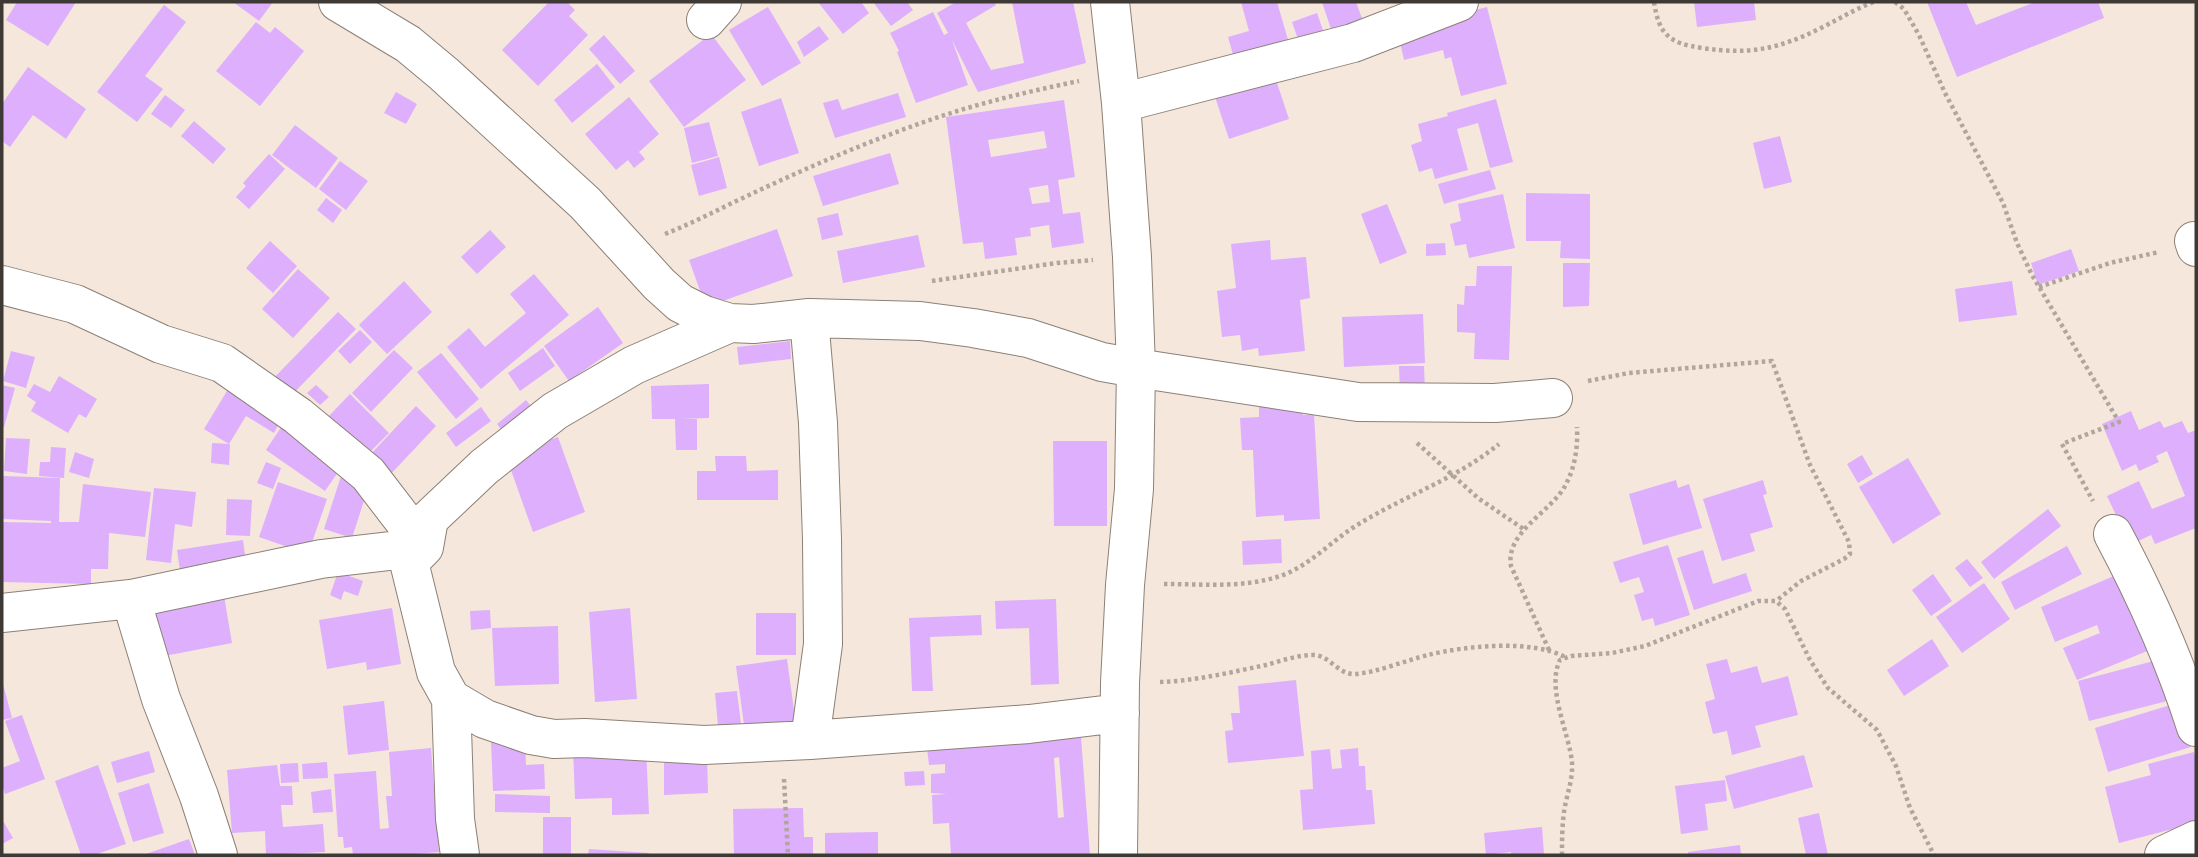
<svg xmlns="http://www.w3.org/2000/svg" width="2198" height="857" font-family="Arial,sans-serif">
<rect width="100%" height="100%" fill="#f5e7dc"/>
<path fill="#ddaffc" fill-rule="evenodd" d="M17,2H76L48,46L6,20Z
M233,2H273L259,21Z
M549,2H567L575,10L569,16L588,35L538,86L502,50Z
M818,2H861L869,13L843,34Z
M873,2H907L913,10L891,26Z
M956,2H994L996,5L966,23L991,70L1024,63L1012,2H1073L1086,63L978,92L952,40L968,85L916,103L897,52L899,51L890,33L933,12L944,35L948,33L937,13Z
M1241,2H1277L1291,50L1236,65L1228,37L1249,31Z
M1322,2H1356L1363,21L1332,32Z
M1694,2H1754L1756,20L1697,27Z
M1927,2H1966L1976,25L2035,2H2098L2104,18L1957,77Z
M164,5L186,22L145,76L163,89L137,122L97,92Z
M768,7L801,63L762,86L729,30Z
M1487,7L1507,84L1461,96L1451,57L1445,59L1443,50L1404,60L1399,38L1441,19Z
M1317,13L1325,36L1300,45L1292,22Z
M256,22L270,33L275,27L304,51L260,106L216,71Z
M819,26L829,39L804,57L797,42Z
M711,34L746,80L684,127L649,81Z
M604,35L635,71L620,84L589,49Z
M597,64L615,87L572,123L554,100Z
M28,67L86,109L66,139L33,115L10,147L2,141V104Z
M1273,71L1289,119L1229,139L1213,91Z
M396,92L417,104L406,124L384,113Z
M898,93L906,117L835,138L823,103L838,99L842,110Z
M165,95L185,110L171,128L151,114Z
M629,97L659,134L639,152L645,159L634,168L628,160L616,170L585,134Z
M781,98L799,153L759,166L741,112Z
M1496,99L1513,162L1490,168L1478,123L1457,129L1468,170L1435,179L1432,168L1419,172L1411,145L1422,141L1418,124L1448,116L1447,113Z
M1064,100L1075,177L1058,180L1063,214L1080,212L1084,243L1052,248L1049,225L1030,228L1031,236L1015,238L1017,255L985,259L983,242L963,244L946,117ZM1044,131L1047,148L991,157L988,140ZM1048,185L1050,202L1032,204L1029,188Z
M194,121L226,149L213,164L181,136Z
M709,122L718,156L692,163L684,128Z
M295,125L338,158L316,188L272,155Z
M1780,136L1792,182L1764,189L1753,143Z
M890,153L899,184L823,206L813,176Z
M269,154L285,169L249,209L236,197L246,186L243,183Z
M719,157L727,188L699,196L691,165Z
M340,161L368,181L346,210L319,189Z
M1490,170L1496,189L1444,204L1438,184Z
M1526,193L1590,194V259L1560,258L1561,241H1526Z
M1503,194L1515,248L1469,258L1466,244L1455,246L1450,224L1461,221L1458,204Z
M326,198L342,210L333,223L317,210Z
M1387,204L1407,253L1380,264L1361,214Z
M838,213L843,235L822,240L817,218Z
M777,229L793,276L706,307L689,260Z
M490,230L506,247L477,274L461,257Z
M918,235L925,267L843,283L837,251Z
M1270,240L1271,260L1306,257L1310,298L1300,300L1305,351L1259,356L1258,348L1242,351L1240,335L1222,337L1217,291L1236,288L1231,244Z
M270,241L297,266L273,293L246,268Z
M1445,243L1446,255L1426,256V244Z
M2071,249L2079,271L2038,285L2031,263Z
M1563,263H1590L1589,306L1563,307Z
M1477,266H1512L1509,360L1474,359L1475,333L1457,332V304L1464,305L1465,286H1476Z
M298,269L330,298L293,338L262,309Z
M534,274L569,315L481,389L447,347L469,328L485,347L526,313L510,294Z
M404,281L432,312L387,354L359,325Z
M2012,281L2017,315L1959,322L1955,289Z
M598,307L623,343L569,381L544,346Z
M338,312L356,329L287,400L269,383Z
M1423,314L1425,363L1344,367L1342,317Z
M360,330L372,342L350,364L338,351Z
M790,341L791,359L739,365L737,347Z
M543,348L555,366L520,391L508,373Z
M394,350L413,368L371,412L352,393Z
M11,351L35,357L26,388L3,381Z
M441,353L479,399L456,419L417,372Z
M1399,366H1424L1425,393H1400Z
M59,376L97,399L86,418L79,414L68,433L31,411L36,402L27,396L34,384L50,392Z
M233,381L285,412L274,433L246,416L229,444L204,429Z
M709,384V418L679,419H697V450H676L675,419H652L651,386Z
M2,385L15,388L4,427H2Z
M316,385L329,397L320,405L307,393Z
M350,394L389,433L365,457L327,418Z
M526,400L538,415L509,440L497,424Z
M1302,403L1303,415L1314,414L1320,519L1284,521V515L1256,517L1253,450H1242L1240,418L1259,417V406Z
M416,406L436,426L388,477L368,457Z
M481,407L491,421L456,447L446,433Z
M2131,411L2139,430L2160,421L2164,428L2182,421L2188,433L2196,430V528L2155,544L2151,535L2130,545L2107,496L2139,481L2152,509L2185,496L2167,451L2156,456L2159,462L2139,471L2136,464L2122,471L2102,424Z
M284,423L343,465L325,491L266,450Z
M558,437L585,512L533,532L506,456Z
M6,438L30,439L27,474L4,471Z
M1053,441H1107V526H1054Z
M212,443L230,444L229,465L211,463Z
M51,447L66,448L64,478L39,476L40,462H50Z
M75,452L94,459L89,478L69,472Z
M1862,455L1873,474L1858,483L1847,464Z
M715,456H746L747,471L778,470V500H697V471H716Z
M1908,458L1941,514L1893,544L1859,487Z
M266,462L281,468L273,489L257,483Z
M342,473L370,482L352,538L324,529Z
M3,476L60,478L59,522H79L83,484L151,492L145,537L109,533L108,569H91V584L2,582V522L51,523V521L2,519Z
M1676,480L1678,488L1689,484L1702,528L1643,545L1629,494Z
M1763,480L1767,494L1763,495L1773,527L1750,534L1755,551L1722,561L1703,499Z
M278,482L327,499L308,554L259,537Z
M154,488L196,492L192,527L175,524L171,563L146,560Z
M227,499L252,500L250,536L226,535Z
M2048,509L2061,526L1994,579L1981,562Z
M1281,539L1282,563L1243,565L1242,541Z
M243,540L246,562L180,571L177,550Z
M1668,545L1690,615L1655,626L1653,618L1642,621L1634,595L1644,592L1639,577L1620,583L1613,562Z
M2067,546L2082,574L2015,610L2001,582Z
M1703,550L1713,584L1746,573L1752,591L1694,610L1677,558Z
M1967,559L1983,578L1970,587L1955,568Z
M338,572L363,581L358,596L344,591L341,600L330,595Z
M2121,573L2152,649L2077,680L2063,648L2100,633L2097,625L2055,642L2041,607Z
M1933,574L1952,601L1931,616L1912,590Z
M1984,583L2010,619L1962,653L1936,617Z
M223,590L232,643L159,657L149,604Z
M1056,599L1059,684L1031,685L1029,628L996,629L995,601Z
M392,608L401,664L367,670L366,662L327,669L319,620Z
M630,608L637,699L595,702L589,612Z
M490,610L491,628L471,630L470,611Z
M756,613H796V655H756Z
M981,615L982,635L930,637L933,691H912L909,618Z
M558,626L559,684L495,686L492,628Z
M1932,639L1949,666L1904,696L1887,670Z
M2165,658L2175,699L2089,721L2078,681Z
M787,659L796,725L745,732L736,666Z
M1727,659L1731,673L1757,666L1762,683L1788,676L1798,715L1755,726L1761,747L1732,755L1727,731L1713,734L1705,702L1715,699L1706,664Z
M2,680L12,718L2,720Z
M1296,680L1304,756L1228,763L1225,731L1233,730L1231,713H1240L1238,686Z
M737,691L742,733L719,736L715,693Z
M384,701L389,750L348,755L343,706Z
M2177,703L2191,747L2108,772L2095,728Z
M22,715L45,779L5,794L2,784V768L20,761L5,721Z
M1081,737L1090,855H951L949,823L933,824L932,795L947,794L931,793V774L945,773V764L929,765L927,748ZM1059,757L1064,817L1058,818L1054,758Z
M525,740L526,765L544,764L545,789L493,791L491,741Z
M646,747L649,814L612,815V798L575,799L573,748Z
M431,748L439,852L400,855H353L352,847L344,848L343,837H338L334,774L376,771L380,829L389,828L386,796H392L389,752Z
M1358,748L1359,766H1365L1366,790H1372L1375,824L1303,830L1300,790L1313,789L1311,751L1330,749L1332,769L1342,768L1340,750Z
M149,751L155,772L117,783L111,762Z
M2194,752L2196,761V823L2119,843L2105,787L2151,775L2148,764Z
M707,753L708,793L664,795V754Z
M1804,755L1813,787L1734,809L1725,776Z
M327,762L328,778L303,779L302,764Z
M298,763L299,782L281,783L280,764Z
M98,765L126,844L94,855H81L55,781Z
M277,765L280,786H292L293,805H281L283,827L323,824L325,852L266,855L265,831L232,833L227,770Z
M924,771L925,785L905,786L904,772Z
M1725,780L1727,801L1705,804L1708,830L1681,834L1675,786Z
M149,783L164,833L133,842L118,793Z
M331,789L333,812L313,813L311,792Z
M495,794L550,796V813L495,812Z
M803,808L804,837H813V855H734L733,809Z
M1819,813L1828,855H1806L1798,818Z
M543,817H571V855H543Z
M2,819L13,838L2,844Z
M1542,827L1544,854L1511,855V852L1486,855L1484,833Z
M878,832V855H825V833Z
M189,839L195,855H143Z
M1740,845L1741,855H1688V852Z
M589,849L649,853L648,855H588Z"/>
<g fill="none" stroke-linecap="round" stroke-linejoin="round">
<g stroke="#8c8076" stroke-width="40">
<path id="street" d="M338,2L408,44L444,74L585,203L659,284L680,303L704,315L730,323L753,324L809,318L920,321L973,328L1028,338L1102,362L1136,368L1358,402L1495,403L1553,398
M1110,2L1121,103L1132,257L1136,368L1134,489L1125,585L1120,683L1118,855
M706,20L722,2
M1121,103L1353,43L1459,2
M2194,241L2196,247
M2,285L75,304L161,344L222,363L298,416L368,474L424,547
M809,318L818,423L822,539L823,644L810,740
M2113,534C2146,596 2175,661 2196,727
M131,599L161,699L199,796L218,855
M2,613L131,599L321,559L424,547
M451,699L485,719L531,735L554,739L585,738L704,745L810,740L1029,724L1120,713
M460,855L455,819L451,699L436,672L409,562L424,547L429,519L484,467L555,411L634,365L730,323
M2164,855L2196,840"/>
</g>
<path stroke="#b1a69e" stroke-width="4.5" stroke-dasharray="3.5 3.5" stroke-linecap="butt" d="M1654,2C1659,35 1669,43 1702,48C1749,55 1779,49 1821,28C1839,19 1855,9 1874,2
M1895,2L1904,9L1919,35L1945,93L2003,203L2017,243L2032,275L2119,422L2062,444L2093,501
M665,234C693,223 719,209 747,196C804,169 864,143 924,122C975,104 1026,92 1079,81
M932,281L1057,263L1093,260
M2039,287L2110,263L2159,252
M1588,381L1629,373L1772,361L1810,465L1849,542L1850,554L1844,559L1801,581L1776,601
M1417,443L1478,498L1525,530
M1164,584C1201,584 1242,588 1277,577C1307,568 1328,544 1354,527C1401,497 1455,480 1499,444
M1549,650L1511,566C1505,532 1551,512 1565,486C1575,468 1578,447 1577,427
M1160,682C1195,681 1232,672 1266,665C1281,661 1297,655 1313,655C1330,655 1338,675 1355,674C1375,673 1407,660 1428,655C1464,646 1531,639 1565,657
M784,779L788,855
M1562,855C1562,839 1562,822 1565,806C1568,791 1573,778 1572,762C1569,733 1546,688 1560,660L1571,656L1612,653L1645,646L1758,601H1776L1785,609L1810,660L1828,688L1877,730L1896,766L1910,808L1934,855"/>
<use href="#street" stroke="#fff" stroke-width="38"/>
</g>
<rect width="2198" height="857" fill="none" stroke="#3e3935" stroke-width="7"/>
</svg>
